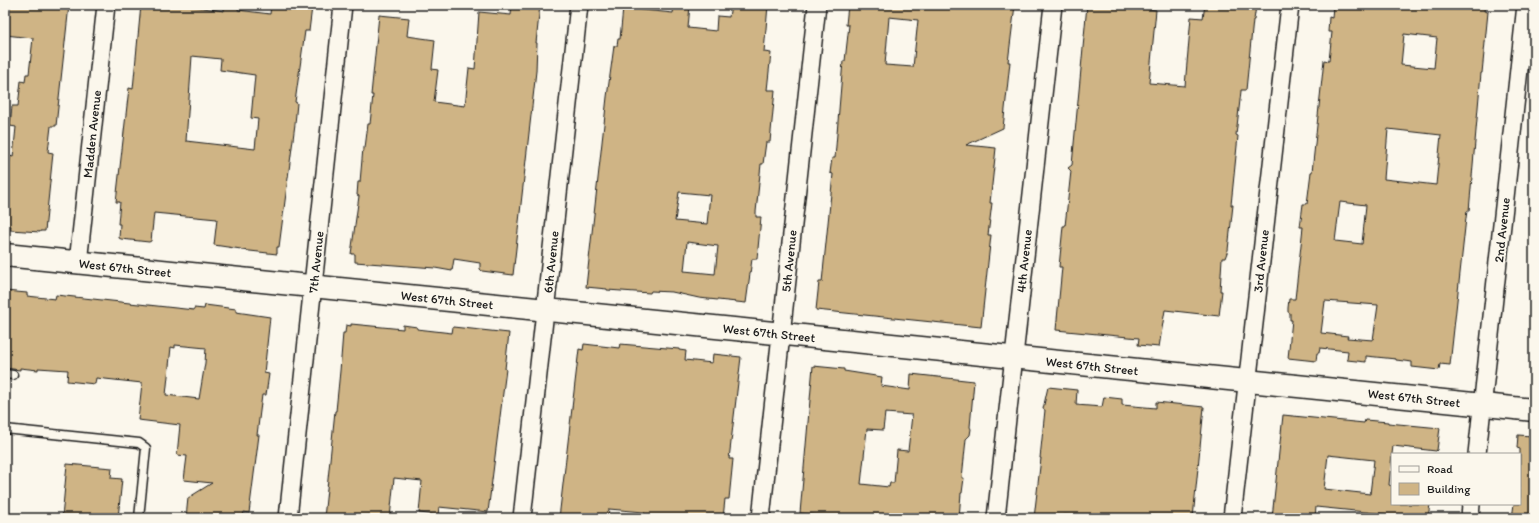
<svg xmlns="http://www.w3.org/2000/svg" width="1539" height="523" font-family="Itim,sans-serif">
<rect width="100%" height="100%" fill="#fbf7ec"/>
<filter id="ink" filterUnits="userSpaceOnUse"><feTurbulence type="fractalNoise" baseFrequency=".025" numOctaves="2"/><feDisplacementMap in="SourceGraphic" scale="8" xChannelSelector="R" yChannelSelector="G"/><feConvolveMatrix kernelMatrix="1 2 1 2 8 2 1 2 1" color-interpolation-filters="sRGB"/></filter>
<g filter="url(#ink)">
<path fill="#cfb485" stroke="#1c1c1c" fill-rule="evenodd" d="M5,5H69L56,126H51L48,152L53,153L45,231H40V232L10,230L11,226H5L10,156L13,157L16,127L10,126L12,106H18L21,81L25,82L26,74H29L33,38L5,35Z
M141,5H190V6L224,11V5H239L238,10L270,14L271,5L312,7L309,31H305L295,102L297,103L295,124L279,247H277V254L241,250V249L214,245L217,219L154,213L151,241L149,242L121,239L119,238L120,224H118L120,202H116L129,88L133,89ZM192,56L221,59L220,70L255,75L251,118L258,119L255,149L186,141Z
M512,5H540L536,43H537L536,71L513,275L482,271L480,269V263L454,259L452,271L435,268L355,262V254H351L359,196L357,195L358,182H360L363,148H365L368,124H370L373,95H371L379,15L409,18L407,36L435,40L432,69L438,70L434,102L465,106L469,68L475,69L479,12L511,15Z
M674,5H690L688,28L716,31L717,16L729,17L731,5H768L764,52L771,53L767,90H775L770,142H766L763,164H761L756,212V217H761L757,259H752L746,303L699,298L672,292L651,291L650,293L607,290V289L586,287L607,97L614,46H617L618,39H620L623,8L673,13ZM679,192L710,195L707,224L675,221ZM687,242L718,246L715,274L684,271Z
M848,5H929L977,9V5H1015L1008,62H1010L1003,128L966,145L996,148L990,203H992L988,235H991L981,327L816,310L819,282H822L833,174L830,173L832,158H835L843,61H845L849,25H846ZM889,17L918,20L913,67L885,65Z
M1087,5H1120L1156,10L1149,83L1185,86L1191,17L1203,18L1205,5L1256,6L1254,20H1253L1246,90H1241V91L1236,135L1238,136L1231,205H1233L1228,250L1225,258H1222L1220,291H1222L1219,316L1165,310L1159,347L1138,345L1139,338L1056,330L1062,267H1059L1063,226H1065L1071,171L1068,168L1072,165Z
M1333,5H1485L1484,11L1488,12L1482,73H1481L1469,211H1467L1466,218L1450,365L1440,364L1439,370L1412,367V362L1396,360V359L1366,356V362L1347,360L1348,351L1320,348L1319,353H1317L1316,361L1288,358L1292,320H1290V313L1288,312V308L1289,299H1295L1303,227H1300L1303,204H1307L1311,172H1312L1324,60L1329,61L1332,32H1328L1329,17L1332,18ZM1404,34L1437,38L1434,68L1401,65ZM1388,129L1441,135L1436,185L1384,179ZM1340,202L1366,205L1362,244L1335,241ZM1325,301L1378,305L1373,340L1347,338L1348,336L1321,333Z
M5,291L27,293V296L55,299L56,295L194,310V308L204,309L205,305L236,309V312L270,317L264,373L269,374L266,395H262L257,435H259L249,513L244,512L243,518H186L188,498L212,483L184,480L187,456L177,455L180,425L138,420L142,383L96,378L95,384L67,381L68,370L38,368V370L20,368V370L5,368ZM175,345L206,348L205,363L199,399L166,395L171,347L175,348Z
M351,324L403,329V325L417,327V329L452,333L453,327L509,333L505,369H506L488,512L439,507L438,515L419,513L422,481L394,478L390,518H324L335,411H336L340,371L343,333H345L346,325L351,326Z
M584,344L619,348L620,344L679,349V350L686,351L685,360L712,363L713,354L741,357L729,459H733L729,499H725L723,518H643L644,512L609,509L608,518H559L579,349L583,350Z
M813,366L844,369V371L882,377L881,386L910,390L911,374L974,381L970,427L971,429L970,435L966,439L962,478H964L962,493H961L959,518H846L800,513ZM885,413L912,415L908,451L897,450L894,483H890L889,487L861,484L867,429L883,430Z
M1048,387L1077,390L1076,405L1102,407L1104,397L1122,399V405L1156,408V402L1204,407L1193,518L1152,515V518H1105L1064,515L1063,518H1034L1041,458H1040L1045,410L1043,409Z
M1283,415L1364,423L1365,420L1388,422V423L1440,428L1437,450L1436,451L1393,446L1392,454L1389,485L1392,486V504H1430L1428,518H1385V514L1316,507L1315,518H1272ZM1328,455L1374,460L1370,494L1324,489Z
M1518,435L1532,436V440L1534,441V518H1512L1514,504H1520V449L1517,448Z
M67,464L112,468L111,478L122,479L118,518H62Z"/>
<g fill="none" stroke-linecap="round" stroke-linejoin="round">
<g stroke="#1c1c1c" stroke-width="11">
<path id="lane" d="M5,374L13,375
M5,429L139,443L146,448L139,518"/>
</g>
<g stroke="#1c1c1c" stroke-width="20">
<path id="street" d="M78,263L106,5
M1477,454L1526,5
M288,518L343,5
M522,518L579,5
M761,518L817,5
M996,518L1053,5
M1232,518L1290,5
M1470,518L1471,504"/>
</g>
<g stroke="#1c1c1c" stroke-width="25">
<path id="secondary" d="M5,255L1534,410"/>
</g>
<use href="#lane" stroke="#fbf7ec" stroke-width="8"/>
<use href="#street" stroke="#fbf7ec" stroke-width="17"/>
<use href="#secondary" stroke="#fbf7ec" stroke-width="22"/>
</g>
</g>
<g text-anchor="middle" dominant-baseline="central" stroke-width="4" stroke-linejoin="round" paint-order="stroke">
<g font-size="13" fill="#1c1c1c" stroke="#fbf7ec">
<text transform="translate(92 134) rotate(-84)">Madden Avenue</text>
<text transform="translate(1502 230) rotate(-84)">2nd Avenue</text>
<text transform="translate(789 261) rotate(-84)">5th Avenue</text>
<text transform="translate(1024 261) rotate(-84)">4th Avenue</text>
<text transform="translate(1261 261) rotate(-84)">3rd Avenue</text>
<text transform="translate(316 262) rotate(-84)">7th Avenue</text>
<text transform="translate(551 262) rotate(-84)">6th Avenue</text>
<text transform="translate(125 268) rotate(6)">West 67th Street</text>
<text transform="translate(447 300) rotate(6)">West 67th Street</text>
<text transform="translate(769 333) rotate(6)">West 67th Street</text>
<text transform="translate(1092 366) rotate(6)">West 67th Street</text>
<text transform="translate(1414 398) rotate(6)">West 67th Street</text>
</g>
</g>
<rect width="1539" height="523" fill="none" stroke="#fbf7ec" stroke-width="20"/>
<rect x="10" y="10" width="1519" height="503" fill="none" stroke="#1c1c1c" stroke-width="1.5" filter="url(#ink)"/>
<rect x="1391" y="453" width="130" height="52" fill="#fbf7ec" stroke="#a29f99"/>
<rect x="1399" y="466" width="20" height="6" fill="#fbf7ec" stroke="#a29f99"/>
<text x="1427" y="473" font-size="12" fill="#1c1c1c">Road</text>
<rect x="1399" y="483" width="20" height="12" fill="#cfb485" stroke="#a29f99"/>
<text x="1427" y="493" font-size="12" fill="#1c1c1c">Building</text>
</svg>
